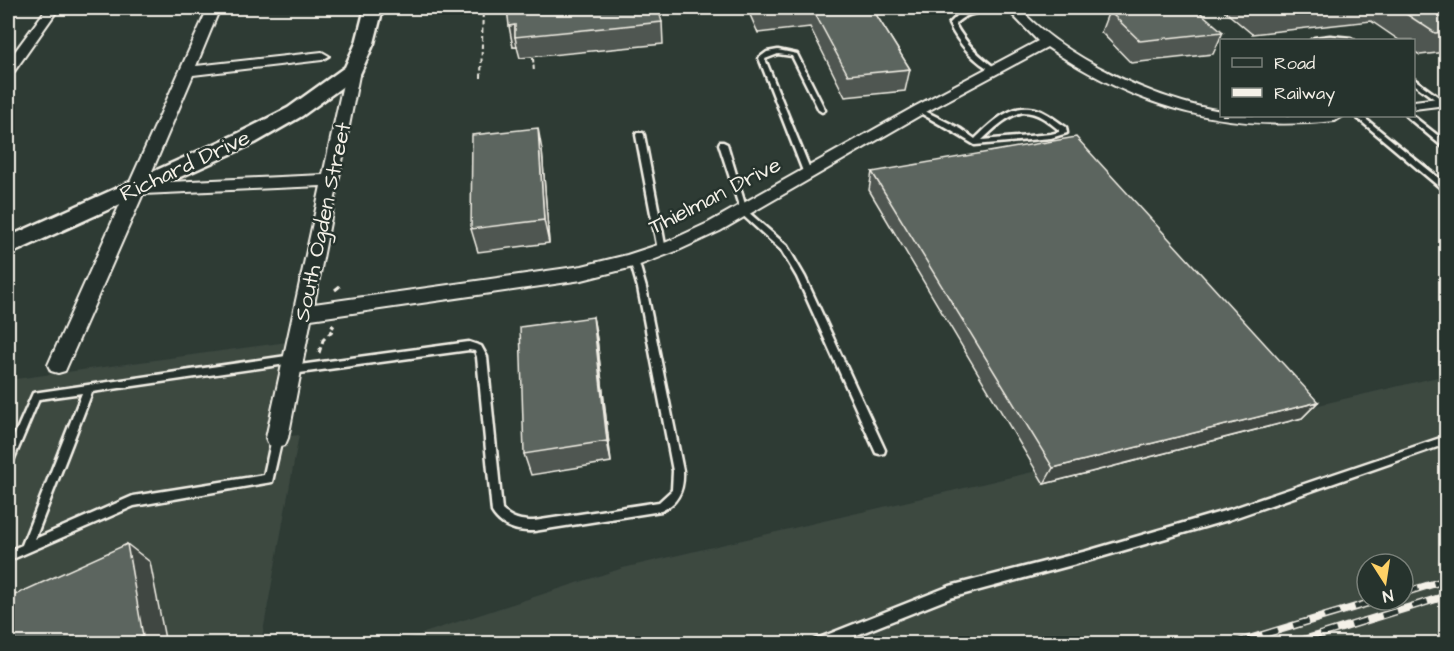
<svg xmlns="http://www.w3.org/2000/svg" width="1454" height="651" font-family="'Architects Daughter',sans-serif">
<rect width="100%" height="100%" fill="#2e3b34"/>
<filter id="ink" filterUnits="userSpaceOnUse"><feTurbulence type="fractalNoise" baseFrequency=".0167" numOctaves="2"/><feDisplacementMap in="SourceGraphic" scale="12" xChannelSelector="R" yChannelSelector="G"/><feConvolveMatrix kernelMatrix="1 2 1 2 8 2 1 2 1" color-interpolation-filters="sRGB"/></filter>
<g filter="url(#ink)">
<path fill="#3c4841" fill-rule="evenodd" d="M287,342L266,439L299,435L261,643H8V380Z
M1446,375V632L1411,643L390,644L623,568ZM1367,564H1403V600H1367Z"/>
<g fill="none" stroke-linecap="round" stroke-linejoin="round">
<g stroke="#f4f1e8" stroke-width="5">
<path id="lane" d="M983,8H1006L1003,10C987,11 967,11 955,24C965,43 980,57 997,69V71L995,72C975,63 958,43 949,24L959,14Z
M1035,8H1053L1050,10L1015,13L1012,11L1015,9Z
M1330,36L1351,38L1354,40H1311L1314,38Z
M778,50L797,54L825,110L822,112L819,110L792,56L778,54L765,59L812,174L808,176L804,174L759,58L767,52Z
M1414,79L1444,101V103H1440L1414,84Z
M919,108L961,129L975,139C992,122 1015,99 1041,111C1050,115 1058,122 1066,127L1067,133L1051,138L975,145L955,133L917,111L916,110ZM1023,112C1038,112 1048,121 1059,130V132L1051,134L982,140C994,129 1006,116 1023,112Z
M1355,116H1362L1446,184V190H1443Z
M1406,116H1413L1446,142V147H1443Z
M637,133H643L644,135L666,250L662,253L658,250L636,135Z
M720,142H723L727,144L747,211L787,246L805,277L885,450L884,453L880,454L876,453L797,277L781,250L738,211L740,209L719,144Z
M634,257L638,260L646,288L683,471C684,489 679,503 661,511L534,531C517,532 501,527 492,512L477,357L475,351L469,350L292,374L289,373L287,370L289,367L292,366L469,342L481,346L487,357L502,510C512,519 521,521 534,521L659,502L672,490L673,471L638,288L630,260Z
M293,355L296,356L298,359L296,362L293,363L92,392L35,539L133,496L264,475L272,438L273,435L277,434L281,435L282,438L272,482L134,506L8,561V551L22,545L82,393L39,399L13,461L12,464L8,465V450L33,393Z
M1446,436V444L1228,520L1087,561L950,598L834,644H812L814,640L950,586L1087,551L1228,510Z"/>
</g>
<g stroke="#f4f1e8" stroke-width="4">
<path id="street" d="M47,8H59L13,73L8,74V61Z
M208,8H220L196,66L322,52L329,56L322,60L193,75L147,183L323,175L346,70L353,66L360,70L314,304L582,266L627,255L667,242L708,223L914,107L1038,41L1006,8H1019C1063,57 1156,101 1222,111V116H1343L1335,121C1225,132 1139,109 1047,47L924,113L720,231L679,250L637,266L582,280L311,319L288,438L285,445L277,447L269,445L266,438L321,186L143,194L65,371L58,373L51,371L48,365Z
M1446,97V105L1414,109V101Z"/>
</g>
<g stroke="#f4f1e8" stroke-width="5">
<path id="secondary" d="M365,8H383L374,43L360,74L302,116L255,143L8,255V237L239,133L288,108L345,67L356,43Z"/>
</g>
<path stroke="#f4f1e8" stroke-width="2" stroke-dasharray="4.5 3" stroke-linecap="butt" d="M533,58L534,73
M481,78L483,8"/>
<path stroke="#f4f1e8" stroke-width="3" stroke-dasharray="6 4.5" stroke-linecap="butt" d="M335,290L340,286
M319,353L323,340L335,328L331,325"/>
<use href="#lane" fill="#26332d" fill-rule="evenodd"/>
<use href="#street" fill="#26332d" fill-rule="evenodd"/>
<use href="#secondary" fill="#26332d" fill-rule="evenodd"/>
<g stroke="#f4f1e8" stroke-width="8">
<path id="rail" d="M1403,593L1446,580
M1232,644L1379,600
M1290,644L1446,596"/>
</g>
<use href="#rail" stroke="#26332d" stroke-width="5" stroke-dasharray="16" stroke-linecap="butt"/>
</g>
<path fill="#4f5751" stroke="#f4f1e8" stroke-width="1.5" d="M507,8L662,22L663,44L520,58L517,47H513Z
M747,8H872L910,69L905,91L845,97L810,27L758,33Z
M1221,8H1446V52L1420,55L1413,51V40H1399L1371,21L1252,34Z
M1109,11L1223,32L1213,54L1131,63L1101,32Z
M542,150L549,243L478,252L471,229Z
M872,172L1318,402L1302,418L1044,484L869,190Z
M593,317L597,339L611,462L531,475L524,454Z"/>
<path fill="#404742" stroke="#f4f1e8" stroke-width="1.5" d="M515,25V37L517,47H513L509,26Z
M538,128L542,150L549,243L544,220Z
M593,317L597,339L611,462L607,441Z
M1318,402L1302,418L1044,484L1053,468Z
M127,544L150,562L166,644H129Z"/>
<path fill="#5c655e" stroke="#f4f1e8" stroke-width="1.5" d="M507,8H658L662,22L515,37V25L509,26Z
M757,8H797L758,11Z
M812,8H872L910,69L848,75Z
M1141,8H1195L1223,32L1140,41L1109,11Z
M1257,8H1310L1264,13Z
M1397,8H1446V32L1435,33Z
M538,128L544,220L471,229L472,135Z
M1076,137L1318,402L1053,468L872,172Z
M593,317L607,441L524,454L520,327Z
M127,544L143,636L129,644H8V598Z"/>
</g>
<g text-anchor="middle" dominant-baseline="central" stroke-width="5" stroke-linejoin="round" paint-order="stroke">
<g font-size="22" fill="#f4f1e8" stroke="#26332d">
<text transform="translate(185 166) rotate(-25)">Richard Drive</text>
<text transform="translate(715 196) rotate(-27)">Thielman Drive</text>
<text transform="translate(323 222) rotate(-78)">South Ogden Street</text>
</g>
</g>
<rect width="1454" height="651" fill="none" stroke="#26332d" stroke-width="30"/>
<rect x="15" y="15" width="1424" height="621" fill="none" stroke="#f4f1e8" stroke-width="2" filter="url(#ink)"/>
<rect x="1220" y="39" width="195" height="78" fill="#26332d" stroke="#787f78" stroke-width="1.5"/>
<rect x="1232" y="58" width="30" height="9" fill="#26332d" stroke="#787f78" stroke-width="1.5"/>
<text x="1274" y="69" font-size="18" fill="#f4f1e8">Road</text>
<rect x="1232" y="88" width="30" height="9" fill="#f4f1e8" stroke="#787f78" stroke-width="1.5"/>
<text x="1274" y="99" font-size="18" fill="#f4f1e8">Railway</text>
<g transform="translate(1385 582) rotate(168)"><circle r="28" fill="#26332d" stroke="#787f78" stroke-width="1.5"/>
<path d="M0-4.5L10 22L0 15L-10 22Z" fill="#ffd166"/>
<text y="-9" font-size="16" font-weight="bold" text-anchor="middle" fill="#f4f1e8">N</text>
</g>
</svg>
